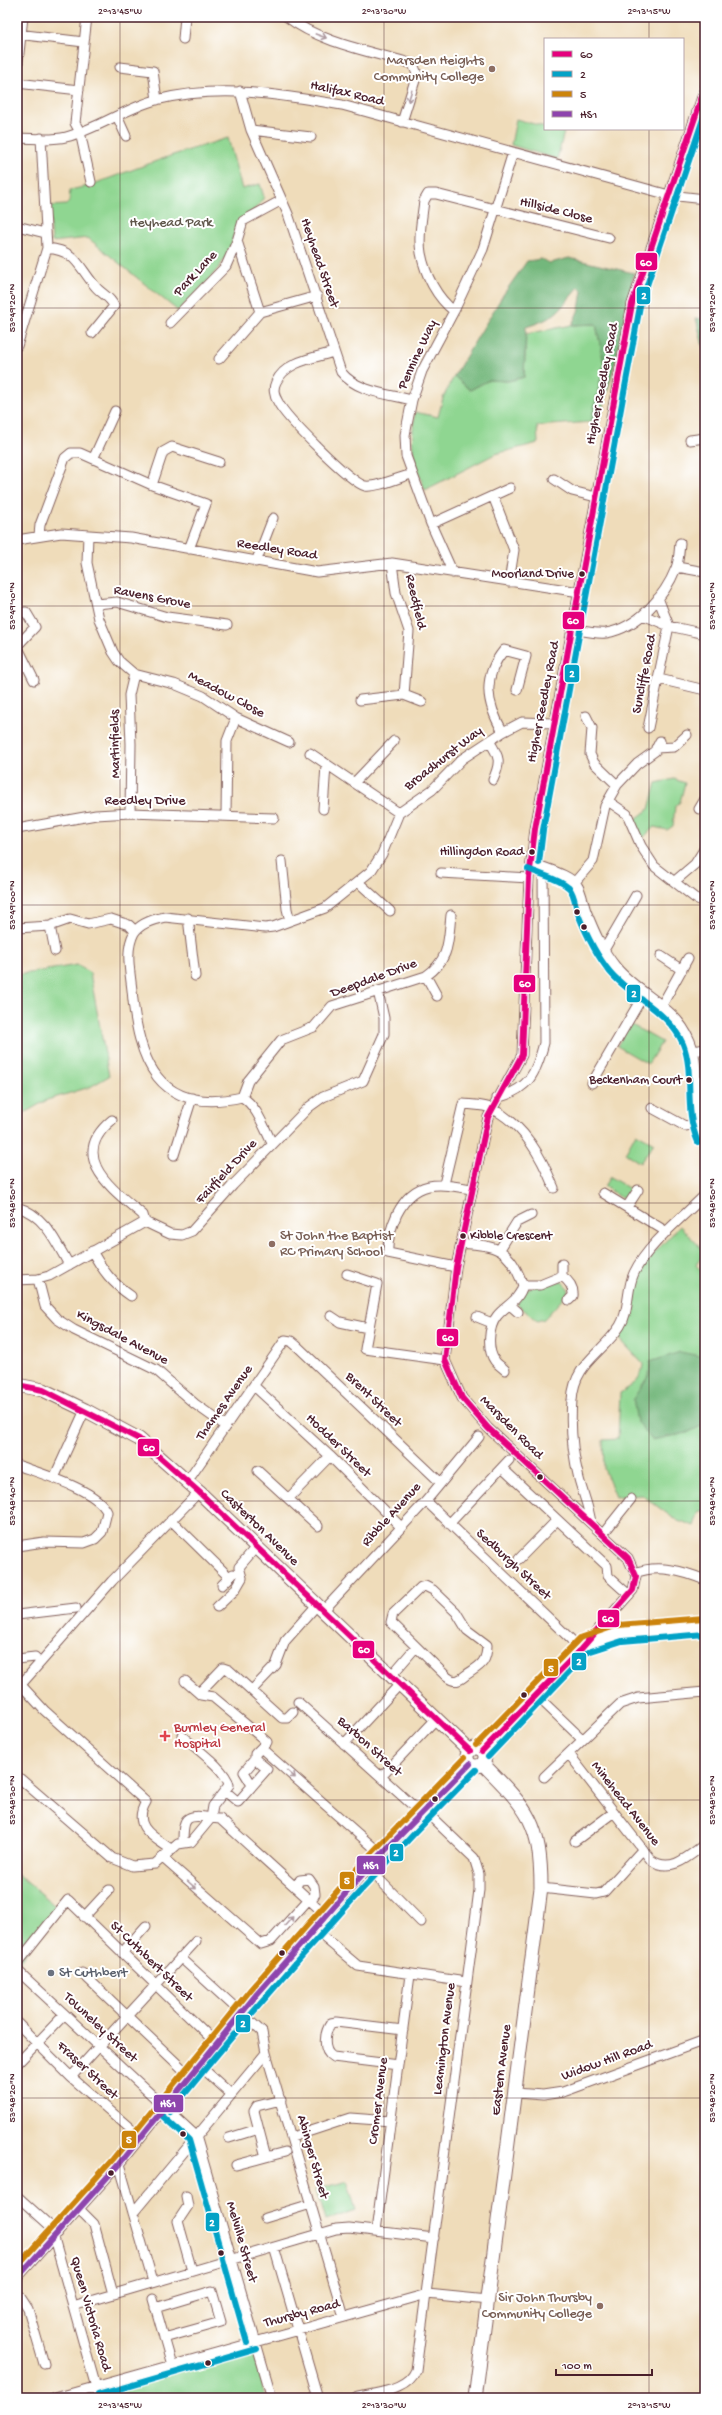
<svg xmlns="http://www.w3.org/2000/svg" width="722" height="2415" font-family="'Gochi Hand',sans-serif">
<rect width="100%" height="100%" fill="#fff"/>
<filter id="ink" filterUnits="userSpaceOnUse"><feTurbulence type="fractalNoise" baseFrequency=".025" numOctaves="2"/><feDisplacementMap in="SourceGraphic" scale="8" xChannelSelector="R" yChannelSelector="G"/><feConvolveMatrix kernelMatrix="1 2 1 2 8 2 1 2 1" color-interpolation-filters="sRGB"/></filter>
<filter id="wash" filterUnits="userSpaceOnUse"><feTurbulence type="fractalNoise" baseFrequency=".012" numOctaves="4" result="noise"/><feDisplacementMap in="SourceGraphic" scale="16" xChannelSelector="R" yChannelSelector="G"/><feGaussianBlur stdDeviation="0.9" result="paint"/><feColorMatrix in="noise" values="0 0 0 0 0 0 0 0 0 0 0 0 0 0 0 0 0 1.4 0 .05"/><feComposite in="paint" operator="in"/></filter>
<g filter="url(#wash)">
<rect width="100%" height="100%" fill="#efdcba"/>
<path fill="#8fd691" stroke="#6c7a5e" d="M516,119L545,127V129L564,132L557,159L511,145Z
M228,138L242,189L260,184L264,197C256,212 247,212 239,224C232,232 233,246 227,255C215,276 194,294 178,311L88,238L52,242L49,206L66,205L69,202L70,190L88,186L173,155Z
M596,324L604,364L591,422L537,426L538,443L495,454L425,490C412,456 410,448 415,412L438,417L443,398L454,376L470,390L489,380L508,381L524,377L526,334L572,325Z
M674,779L685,783L680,802L675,806L673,826L667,830L654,827L642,839L633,821L649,809L656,783Z
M77,965L90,973L109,1076L90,1087L47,1100L17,1117V975Z
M630,1024L662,1042L648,1064L617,1046Z
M636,1133L654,1143L640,1163L625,1153Z
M610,1177L630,1189L623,1199L604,1186Z
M680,1226L705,1252L696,1265L705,1275V1511H699L694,1526L673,1518L642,1495L616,1497L604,1469L603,1440L618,1439L620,1393C632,1386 642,1379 643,1364L619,1338L628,1325L634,1306L636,1282L643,1265Z
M561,1281L568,1288L569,1292L544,1319L537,1321L517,1304L526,1289Z
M17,1874L60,1910L17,1964Z
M347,2181L356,2210L325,2221L316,2190Z
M253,2349L266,2398H106L104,2390Z"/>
<path fill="#73b77b" stroke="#5e6b53" d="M569,258L634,273L616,360L599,422H591L604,364L596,324L572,325L579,309L582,291L579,287C558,310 559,317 526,327L524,377L508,381L489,380L470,390L454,376L503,295L527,261L541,259L550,263Z
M696,318L705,319V354Z
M680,1352L705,1357V1424L687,1433L652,1440L637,1422L633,1399L649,1375L650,1362Z"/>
</g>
<g filter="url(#ink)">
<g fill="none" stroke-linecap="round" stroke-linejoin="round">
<g stroke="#84615d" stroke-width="11">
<path id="minor" d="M87,17L75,123L80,132L91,182
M287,17C320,43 373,52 413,64L417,74L402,122
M17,34L84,42
M183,39L185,17
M120,67L153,71L157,100
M17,71L23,17
M17,83L79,90
M240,91L251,130L288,214L341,372C357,392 388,394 412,400
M117,116L126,136
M251,130L311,137
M17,138C33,138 50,141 66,137C97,129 124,109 156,100C218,84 280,94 342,105L669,195L705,199
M17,226L45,233
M47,248C77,251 78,266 95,286C101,294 110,296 114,306L92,333
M454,311C437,298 425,275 421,253C418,237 422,218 424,201L428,194H436L609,238
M260,312L237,241L243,221L282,200
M170,323L226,266L237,241
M17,346L47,248L41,138
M334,352C314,358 286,361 276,382C273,388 274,396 278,402C285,417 350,482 365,486C376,488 400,477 412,474
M219,359L260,312L317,296
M690,440L705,438
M94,457L115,411
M554,479L572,491L596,497
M152,485L163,452L172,447L219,462
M493,496L514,550L509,582
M431,524L510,488
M39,535L40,525L65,458L71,453H80L152,485L206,504L189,549
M88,535L87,563L99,619L113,652L119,661L134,674L174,684L203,696L236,718L289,742
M17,540L61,533L131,538L317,572L392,563L580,592
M256,562L273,518
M392,563L396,593L409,631L404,695
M677,567L705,572
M453,573L431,524L406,456L405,435L412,400L422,371L454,311L483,249L513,152
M96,604L117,602L167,617L227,625
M17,613L26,612L35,627L17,646
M643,615L669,626L705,634
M572,629C583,631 595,634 606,633C638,628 665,596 676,568C679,561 679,551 680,543
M17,646L34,680
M659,679L705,690
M360,700L404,695L422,702
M586,716L592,728L590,754L594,763L617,785
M648,728L669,626L658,598
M503,732C486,703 482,677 504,650L526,656L517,690
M489,741C500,757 501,762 493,780
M656,748L674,747L687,735
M310,753L399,813
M354,783L394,741
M608,801L627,814L641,846L654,866L695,898L705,902
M323,809L326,765
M699,809L705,799
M130,813L131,744L129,695L134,674
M226,815L227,741L236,718
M17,829L96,815L130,813L274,818
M282,861L287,909L290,921
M531,862C545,869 567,873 577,885C582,892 583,903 586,911C594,931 602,950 616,967C639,995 676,1006 690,1041C703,1072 688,1108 705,1139
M441,873L529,878
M675,881L695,864L705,848
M358,882L390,911
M574,883L593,861L605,806L617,785L637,764L655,751L660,741
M451,915C448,942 450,959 426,976L332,1006L314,1027L281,1040L248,1081L242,1097C157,1116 138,1060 132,990C130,971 125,950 134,933C140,923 155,919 165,917L265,928L273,927L325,908L371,871L382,854L399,813L432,790L462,759L503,732L522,722L554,723
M188,918L195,976
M50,926L55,951
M17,928L50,926L70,919L88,924L111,919L129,925L135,931
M604,950L636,895
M661,956L682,970
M426,976L437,996
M662,1005L688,958
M694,1051L705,1049
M592,1083L644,994
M242,1097C257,1106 264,1128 272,1143
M497,1098C529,1089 536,1074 544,1043L543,868
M652,1108L685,1126L698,1124
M112,1120C66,1158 114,1190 143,1215L145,1222
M174,1155L192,1098
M444,1184L463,1104C472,1105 485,1105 493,1109C525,1126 541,1156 554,1188
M603,1193L667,1232
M17,1207C45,1215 56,1242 69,1265
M627,1207L638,1190
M145,1222L170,1234L182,1235L192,1231L233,1185L309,1107L323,1097L363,1081L384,1034V1018L378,991
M461,1243C498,1246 509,1248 523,1285C519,1301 506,1305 497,1316C488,1327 487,1350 495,1361C497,1364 502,1367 505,1370
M500,1249L517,1222L531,1215
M92,1251C103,1271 112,1283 131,1296
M456,1267L388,1253C387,1240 392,1225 397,1214C415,1179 438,1183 471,1189
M347,1274L377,1284L365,1349L445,1360
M562,1276V1264
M38,1279L45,1306L57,1319L74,1330L156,1370L195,1404L226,1426
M17,1280L38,1279L49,1276L145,1222
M523,1285H540L562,1276C569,1281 574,1287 573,1296L569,1300
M510,1305L518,1312
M331,1316L340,1322L368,1328
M477,1317L492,1323
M254,1386L330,1456L401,1527
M17,1465C39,1473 98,1490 107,1512L102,1532L95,1539L84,1543L44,1542L17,1546
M502,1468L607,1566L608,1576L629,1595
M258,1471L318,1526
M54,1478L85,1410
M187,1482L285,1340L291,1341L298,1347L440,1482
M289,1498L330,1456
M426,1501L581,1649
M171,1520L229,1577
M591,1523C589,1507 583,1494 579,1479C573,1455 570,1425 572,1400C574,1363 602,1354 620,1326C630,1310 626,1290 634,1273C647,1245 683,1217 705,1195
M449,1524L509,1460
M603,1534L631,1499
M519,1559L557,1520
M635,1573C658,1564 683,1571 705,1580
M222,1585L233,1574
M425,1586L433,1590L456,1612L467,1630L487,1645C487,1664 479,1666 466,1675C459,1681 455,1683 447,1677L391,1622L393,1614L421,1587Z
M217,1607L235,1590L242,1578L239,1567L256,1547
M323,1611L426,1501L479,1437
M17,1615L76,1608
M586,1645L620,1633L705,1626
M17,1659L35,1657
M391,1676L416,1647
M185,1681L201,1695L213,1697L267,1742L255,1754V1759
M21,1685L44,1710L146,1802C131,1827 154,1837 172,1850
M17,1689L112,1581L199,1492
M252,1690L276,1665L285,1641L317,1605
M199,1693L223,1668L229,1670L282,1718H287L293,1712
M536,1695L582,1739
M298,1702L421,1813
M182,1736C194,1747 226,1769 229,1785L213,1806L211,1818C184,1813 183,1819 183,1843
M344,1744L400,1684
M261,1748L381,1854
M482,1751L581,1649L633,1590L636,1576L628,1558L488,1428L462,1398L445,1360L456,1267L488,1117L522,1055L529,878L535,829L632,304L705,88
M569,1754L651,1860C671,1874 689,1856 705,1844
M17,1776L112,1858L132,1866L155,1864L178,1844L191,1842L211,1818L220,1819L326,1915
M381,1777L437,1718
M544,1777L620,1704L638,1698L705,1692
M225,1791L238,1802L267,1769L255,1759L244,1772L252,1785
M575,1841L614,1812
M163,1858L261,1944L271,1941L309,1899
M368,1868L421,1922
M295,1887L300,1880L309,1879L314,1886L315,1894L311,1901
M541,1888L596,1894L604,1892L643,1849
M84,1917L109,1890
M314,1929L358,1966L466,1982
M122,1953L146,1926
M180,1957L262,2032L266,2053L344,2317
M17,1964L68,1900L216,2043
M17,1970L196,2136L272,2398
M82,1973L189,2075
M17,2023L71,2077L140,2137
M17,2064L64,2015
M198,2064L231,2094
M398,2065L333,2057C322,2051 324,2033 331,2023L336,2022L403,2030
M71,2077L196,1941
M515,2093L543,2095L563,2092L705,2040
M281,2100L257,2106L254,2111L266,2157L285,2152
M292,2137L350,2118L391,2121
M229,2138L258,2129
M119,2164L153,2282
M236,2165L266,2157
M17,2196L58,2233
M186,2196L188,2206L178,2221L192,2271
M80,2210L94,2224L113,2294
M133,2213L266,2053
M265,2218L311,2204
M376,2231L410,1975
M54,2238L99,2398
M274,2247L318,2398
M17,2278L119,2164L257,1994L368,1868L470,1764
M17,2292L28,2309L44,2364
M153,2299L172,2365
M73,2306L336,2229L349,2228L434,2238
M155,2308L212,2291L221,2322L164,2338
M55,2398L427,2294L488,2300
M356,2398C377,2392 407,2392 416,2370L479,1890V1874L474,1858L424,1810"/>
</g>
<g stroke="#84615d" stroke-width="15">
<path id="highway" d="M17,1385L43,1390L85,1410L139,1439L199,1492L470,1751
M467 1757a9 9 0 1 1 18 0a9 9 0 1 1-18 0Z
M475,2398L541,1888C541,1821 527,1809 483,1764"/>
</g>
<use href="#minor" stroke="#fff" stroke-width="9"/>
<use href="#highway" stroke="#fff" stroke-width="13"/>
<g stroke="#fff" stroke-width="9">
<path id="bus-1" d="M17,1385L43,1390L139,1439L199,1492L470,1751
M482,1751L581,1649L633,1590L636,1576L628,1558L488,1428L462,1398L445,1360L456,1267L488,1117L522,1055L529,878L535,829L632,304L705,88"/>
</g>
<g stroke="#fff" stroke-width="9">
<path id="bus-2" d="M539,863L543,830L640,306L705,113
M528,869C541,875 558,878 569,888C575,894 575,906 578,914C586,934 596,955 610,972C632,998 669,1011 683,1044C695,1074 683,1108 698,1142
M488,1757L588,1652L622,1641L705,1634
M170,2112C266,1993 368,1879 476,1770
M159,2113L189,2140L247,2343
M98,2395L257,2349"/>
</g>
<g stroke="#fff" stroke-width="9">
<path id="bus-3" d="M476,1745L580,1638L618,1625L704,1618
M17,2266L113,2159L251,1989L362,1863L464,1758"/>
</g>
<g stroke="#fff" stroke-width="9">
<path id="bus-4" d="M17,2278L119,2164L257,1994L368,1868L470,1764"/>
</g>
<use href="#bus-1" stroke="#e5007d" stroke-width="6"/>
<use href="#bus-2" stroke="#04a2c6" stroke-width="6"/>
<use href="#bus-3" stroke="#cc840b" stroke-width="6"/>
<use href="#bus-4" stroke="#8e44ad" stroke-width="6"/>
</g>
<defs><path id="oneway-shaft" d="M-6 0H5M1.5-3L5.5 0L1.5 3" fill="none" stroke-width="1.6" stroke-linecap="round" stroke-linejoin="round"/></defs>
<g stroke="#ae9aa0">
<use href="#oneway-shaft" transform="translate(321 36) rotate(20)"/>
<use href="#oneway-shaft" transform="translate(410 96) rotate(107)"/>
<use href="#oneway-shaft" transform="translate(291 1774) rotate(42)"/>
<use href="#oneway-shaft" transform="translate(192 1885) rotate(42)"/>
<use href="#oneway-shaft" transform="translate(289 1921) rotate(-48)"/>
</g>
</g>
<path fill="none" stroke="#4a1f2b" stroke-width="1" stroke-opacity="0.45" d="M120,17V2398M384,17V2398M649,17V39M649,129V2398M17,308H705M17,606H705M17,905H705M17,1203H705M17,1501H705M17,1800H705M17,2098H705M17,2396H705"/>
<g fill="#8d6e63" stroke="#fff" stroke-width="1.5">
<circle cx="492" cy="69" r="4"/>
<circle cx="272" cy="1244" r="4"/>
<circle cx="600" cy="2306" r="4"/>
</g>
<g fill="#4a1f2b" stroke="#fff" stroke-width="1.5">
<circle cx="582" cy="574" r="3.5"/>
<circle cx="532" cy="852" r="3.5"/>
<circle cx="577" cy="912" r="3.5"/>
<circle cx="584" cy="927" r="3.5"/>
<circle cx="689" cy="1080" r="3.5"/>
<circle cx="463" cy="1236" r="3.5"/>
<circle cx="540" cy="1477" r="3.5"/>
<circle cx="524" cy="1695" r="3.5"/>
<circle cx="435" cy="1799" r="3.5"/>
<circle cx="282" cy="1953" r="3.5"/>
<circle cx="183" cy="2134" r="3.5"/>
<circle cx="111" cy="2173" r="3.5"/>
<circle cx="221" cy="2253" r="3.5"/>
<circle cx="208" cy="2363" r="3.5"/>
</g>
<path fill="#e0444e" stroke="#fff" stroke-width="1.5" d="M163 1730h4v4h4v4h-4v4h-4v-4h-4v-4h4z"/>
<circle fill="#6b7280" stroke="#fff" stroke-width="1.5" cx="51" cy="1973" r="4"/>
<g text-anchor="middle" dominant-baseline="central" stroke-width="4" stroke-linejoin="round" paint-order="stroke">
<g font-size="13" fill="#4a1f2b" stroke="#fff" text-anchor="end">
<text x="574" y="574">Moorland Drive</text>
<text x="524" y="852">Hillingdon Road</text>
<text x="682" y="1080">Beckenham Court</text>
<text x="470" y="1236" text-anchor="start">Kibble Crescent</text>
</g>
<g font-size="14" fill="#785e54" stroke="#fff" text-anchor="end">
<text x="484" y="61">Marsden Heights<tspan x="484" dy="16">Community College</tspan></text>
<text x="280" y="1236" text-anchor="start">St John the Baptist<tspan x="280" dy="16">RC Primary School</tspan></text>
<text x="592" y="2298">Sir John Thursby<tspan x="592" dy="16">Community College</tspan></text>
</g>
<g font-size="14" fill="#4a1f2b" stroke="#fff">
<text transform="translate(347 94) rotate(13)">Halifax Road</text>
<text transform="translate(556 211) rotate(14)">Hillside Close</text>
<text transform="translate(319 263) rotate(71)">Heyhead Street</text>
<text transform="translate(196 274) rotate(-47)">Park Lane</text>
<text transform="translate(418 355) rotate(-65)">Pennine Way</text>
<text transform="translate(603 384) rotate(-79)">Higher Reedley Road</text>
<text transform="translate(277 550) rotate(9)">Reedley Road</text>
<text transform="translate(152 598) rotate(11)">Ravens Grove</text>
<text transform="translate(415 602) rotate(77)">Reedfield</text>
<text transform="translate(645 674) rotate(-79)">Suncliffe Road</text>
<text transform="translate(226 695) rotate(28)">Meadow Close</text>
<text transform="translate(544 702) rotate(-79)">Higher Reedley Road</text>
<text transform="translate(116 744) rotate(-91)">Martinfields</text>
<text transform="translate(444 759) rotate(-38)">Broadhurst Way</text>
<text x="145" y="801">Reedley Drive</text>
<text transform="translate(374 979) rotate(-20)">Deepdale Drive</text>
<text transform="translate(227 1172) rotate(-47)">Fairfield Drive</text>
<text transform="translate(122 1338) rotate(28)">Kingsdale Avenue</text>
<text transform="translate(373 1400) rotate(44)">Brent Street</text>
<text transform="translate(225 1403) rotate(-55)">Thames Avenue</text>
<text transform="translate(511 1428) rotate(45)">Marsden Road</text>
<text transform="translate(338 1446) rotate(44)">Hodder Street</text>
<text transform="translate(392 1515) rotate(-48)">Ribble Avenue</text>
<text transform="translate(259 1528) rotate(44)">Casterton Avenue</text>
<text transform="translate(513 1565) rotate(43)">Sedburgh Street</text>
<text transform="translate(369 1747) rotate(42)">Barbon Street</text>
<text transform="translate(625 1804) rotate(52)">Minehead Avenue</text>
<text transform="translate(151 1962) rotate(44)">St Cuthbert Street</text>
<text transform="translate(100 2028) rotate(43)">Towneley Street</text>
<text transform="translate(445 2039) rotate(-83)">Leamington Avenue</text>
<text transform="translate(607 2061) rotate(-20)">Widow Hill Road</text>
<text transform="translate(502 2070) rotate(-83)">Eastern Avenue</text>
<text transform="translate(87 2071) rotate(43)">Fraser Street</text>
<text transform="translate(379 2101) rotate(-83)">Cromer Avenue</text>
<text transform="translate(312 2157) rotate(74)">Abinger Street</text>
<text transform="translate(241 2242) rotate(74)">Melville Street</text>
<text transform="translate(90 2314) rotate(74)">Queen Victoria Road</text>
<text transform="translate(302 2314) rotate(-15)">Thursby Road</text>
</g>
<g font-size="14" fill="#5f564a" stroke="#fff">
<text x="171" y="223">Heyhead Park</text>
</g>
<g font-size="14" fill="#be3a42" stroke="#fff" text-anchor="start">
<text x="174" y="1728">Burnley General<tspan x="174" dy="16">Hospital</tspan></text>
</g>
<g font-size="14" fill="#5b616d" stroke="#fff" text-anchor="start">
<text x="59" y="1973">St Cuthbert</text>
</g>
</g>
<g stroke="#fff" stroke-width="1.5">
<rect x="635" y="252" width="23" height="19" rx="4" fill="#e5007d"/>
<rect x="636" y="286" width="15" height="19" rx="4" fill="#04a2c6"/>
<rect x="562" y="611" width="23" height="19" rx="4" fill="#e5007d"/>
<rect x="564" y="664" width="16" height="19" rx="4" fill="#04a2c6"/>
<rect x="513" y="974" width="23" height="19" rx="4" fill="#e5007d"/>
<rect x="626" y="984" width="15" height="19" rx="4" fill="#04a2c6"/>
<rect x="436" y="1328" width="23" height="19" rx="4" fill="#e5007d"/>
<rect x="137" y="1438" width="23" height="19" rx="4" fill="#e5007d"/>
<rect x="597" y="1609" width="23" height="19" rx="4" fill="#e5007d"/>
<rect x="352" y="1640" width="23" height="19" rx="4" fill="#e5007d"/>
<rect x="571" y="1652" width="16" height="19" rx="4" fill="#04a2c6"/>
<rect x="543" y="1658" width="16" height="19" rx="4" fill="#cc840b"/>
<rect x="389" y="1843" width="15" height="19" rx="4" fill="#04a2c6"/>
<rect x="356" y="1855" width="30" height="20" rx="4" fill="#8e44ad"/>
<rect x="339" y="1871" width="16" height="19" rx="4" fill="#cc840b"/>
<rect x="235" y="2014" width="16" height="19" rx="4" fill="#04a2c6"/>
<rect x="153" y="2094" width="31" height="19" rx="4" fill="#8e44ad"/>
<rect x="121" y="2130" width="16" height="19" rx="4" fill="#cc840b"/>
<rect x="205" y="2212" width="15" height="20" rx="4" fill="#04a2c6"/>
</g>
<g font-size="11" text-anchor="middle" font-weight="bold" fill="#fff">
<text x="646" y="266">60</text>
<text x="644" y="299">2</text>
<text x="573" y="624">60</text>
<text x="572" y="677">2</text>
<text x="525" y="987">60</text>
<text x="634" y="997">2</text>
<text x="448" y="1341">60</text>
<text x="149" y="1451">60</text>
<text x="608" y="1622">60</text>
<text x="364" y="1653">60</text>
<text x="579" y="1665">2</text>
<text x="551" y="1672">5</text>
<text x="396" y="1856">2</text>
<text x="371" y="1869">HS1</text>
<text x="347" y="1884">5</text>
<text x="243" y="2027">2</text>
<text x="168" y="2107">HS1</text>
<text x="129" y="2143">5</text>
<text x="212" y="2226">2</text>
</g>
<rect width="722" height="2415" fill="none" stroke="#fff" stroke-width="44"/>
<rect x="544" y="38" width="140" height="92" fill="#ffffff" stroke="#b7a5aa"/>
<rect x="552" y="51" width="20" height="6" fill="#e5007d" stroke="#b7a5aa"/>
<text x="580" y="58" font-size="12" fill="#4a1f2b">60</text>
<rect x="552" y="71" width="20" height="6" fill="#04a2c6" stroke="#b7a5aa"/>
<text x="580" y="78" font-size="12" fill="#4a1f2b">2</text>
<rect x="552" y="91" width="20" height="6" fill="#cc840b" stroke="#b7a5aa"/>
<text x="580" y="98" font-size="12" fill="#4a1f2b">5</text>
<rect x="552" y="111" width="20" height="6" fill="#8e44ad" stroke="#b7a5aa"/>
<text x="580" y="118" font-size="12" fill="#4a1f2b">HS1</text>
<path d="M556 2369v6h96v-6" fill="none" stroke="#4a1f2b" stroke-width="2"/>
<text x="562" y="2369" font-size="12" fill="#4a1f2b" stroke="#ffffff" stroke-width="3" paint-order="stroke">100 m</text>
<rect x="22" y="22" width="678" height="2371" fill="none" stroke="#4a1f2b" stroke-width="1.5"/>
<g font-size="10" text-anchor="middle" fill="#4a1f2b">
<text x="120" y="14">2°13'45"W</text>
<text x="384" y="14">2°13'30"W</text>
<text x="649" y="14">2°13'15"W</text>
<text transform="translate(11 308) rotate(-90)" y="4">53°49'20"N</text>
<text transform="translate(711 308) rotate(-90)" y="4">53°49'20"N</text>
<text transform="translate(11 606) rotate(-90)" y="4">53°49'10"N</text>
<text transform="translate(711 606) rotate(-90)" y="4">53°49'10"N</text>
<text transform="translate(11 905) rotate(-90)" y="4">53°49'00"N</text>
<text transform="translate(711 905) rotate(-90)" y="4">53°49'00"N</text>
<text transform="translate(11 1203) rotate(-90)" y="4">53°48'50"N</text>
<text transform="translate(711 1203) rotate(-90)" y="4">53°48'50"N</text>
<text transform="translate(11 1501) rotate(-90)" y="4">53°48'40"N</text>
<text transform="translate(711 1501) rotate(-90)" y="4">53°48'40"N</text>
<text transform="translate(11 1800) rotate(-90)" y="4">53°48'30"N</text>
<text transform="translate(711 1800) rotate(-90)" y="4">53°48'30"N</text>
<text transform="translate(11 2098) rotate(-90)" y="4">53°48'20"N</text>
<text transform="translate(711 2098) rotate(-90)" y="4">53°48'20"N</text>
<text x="120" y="2408">2°13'45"W</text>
<text x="384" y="2408">2°13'30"W</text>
<text x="649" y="2408">2°13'15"W</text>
</g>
</svg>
